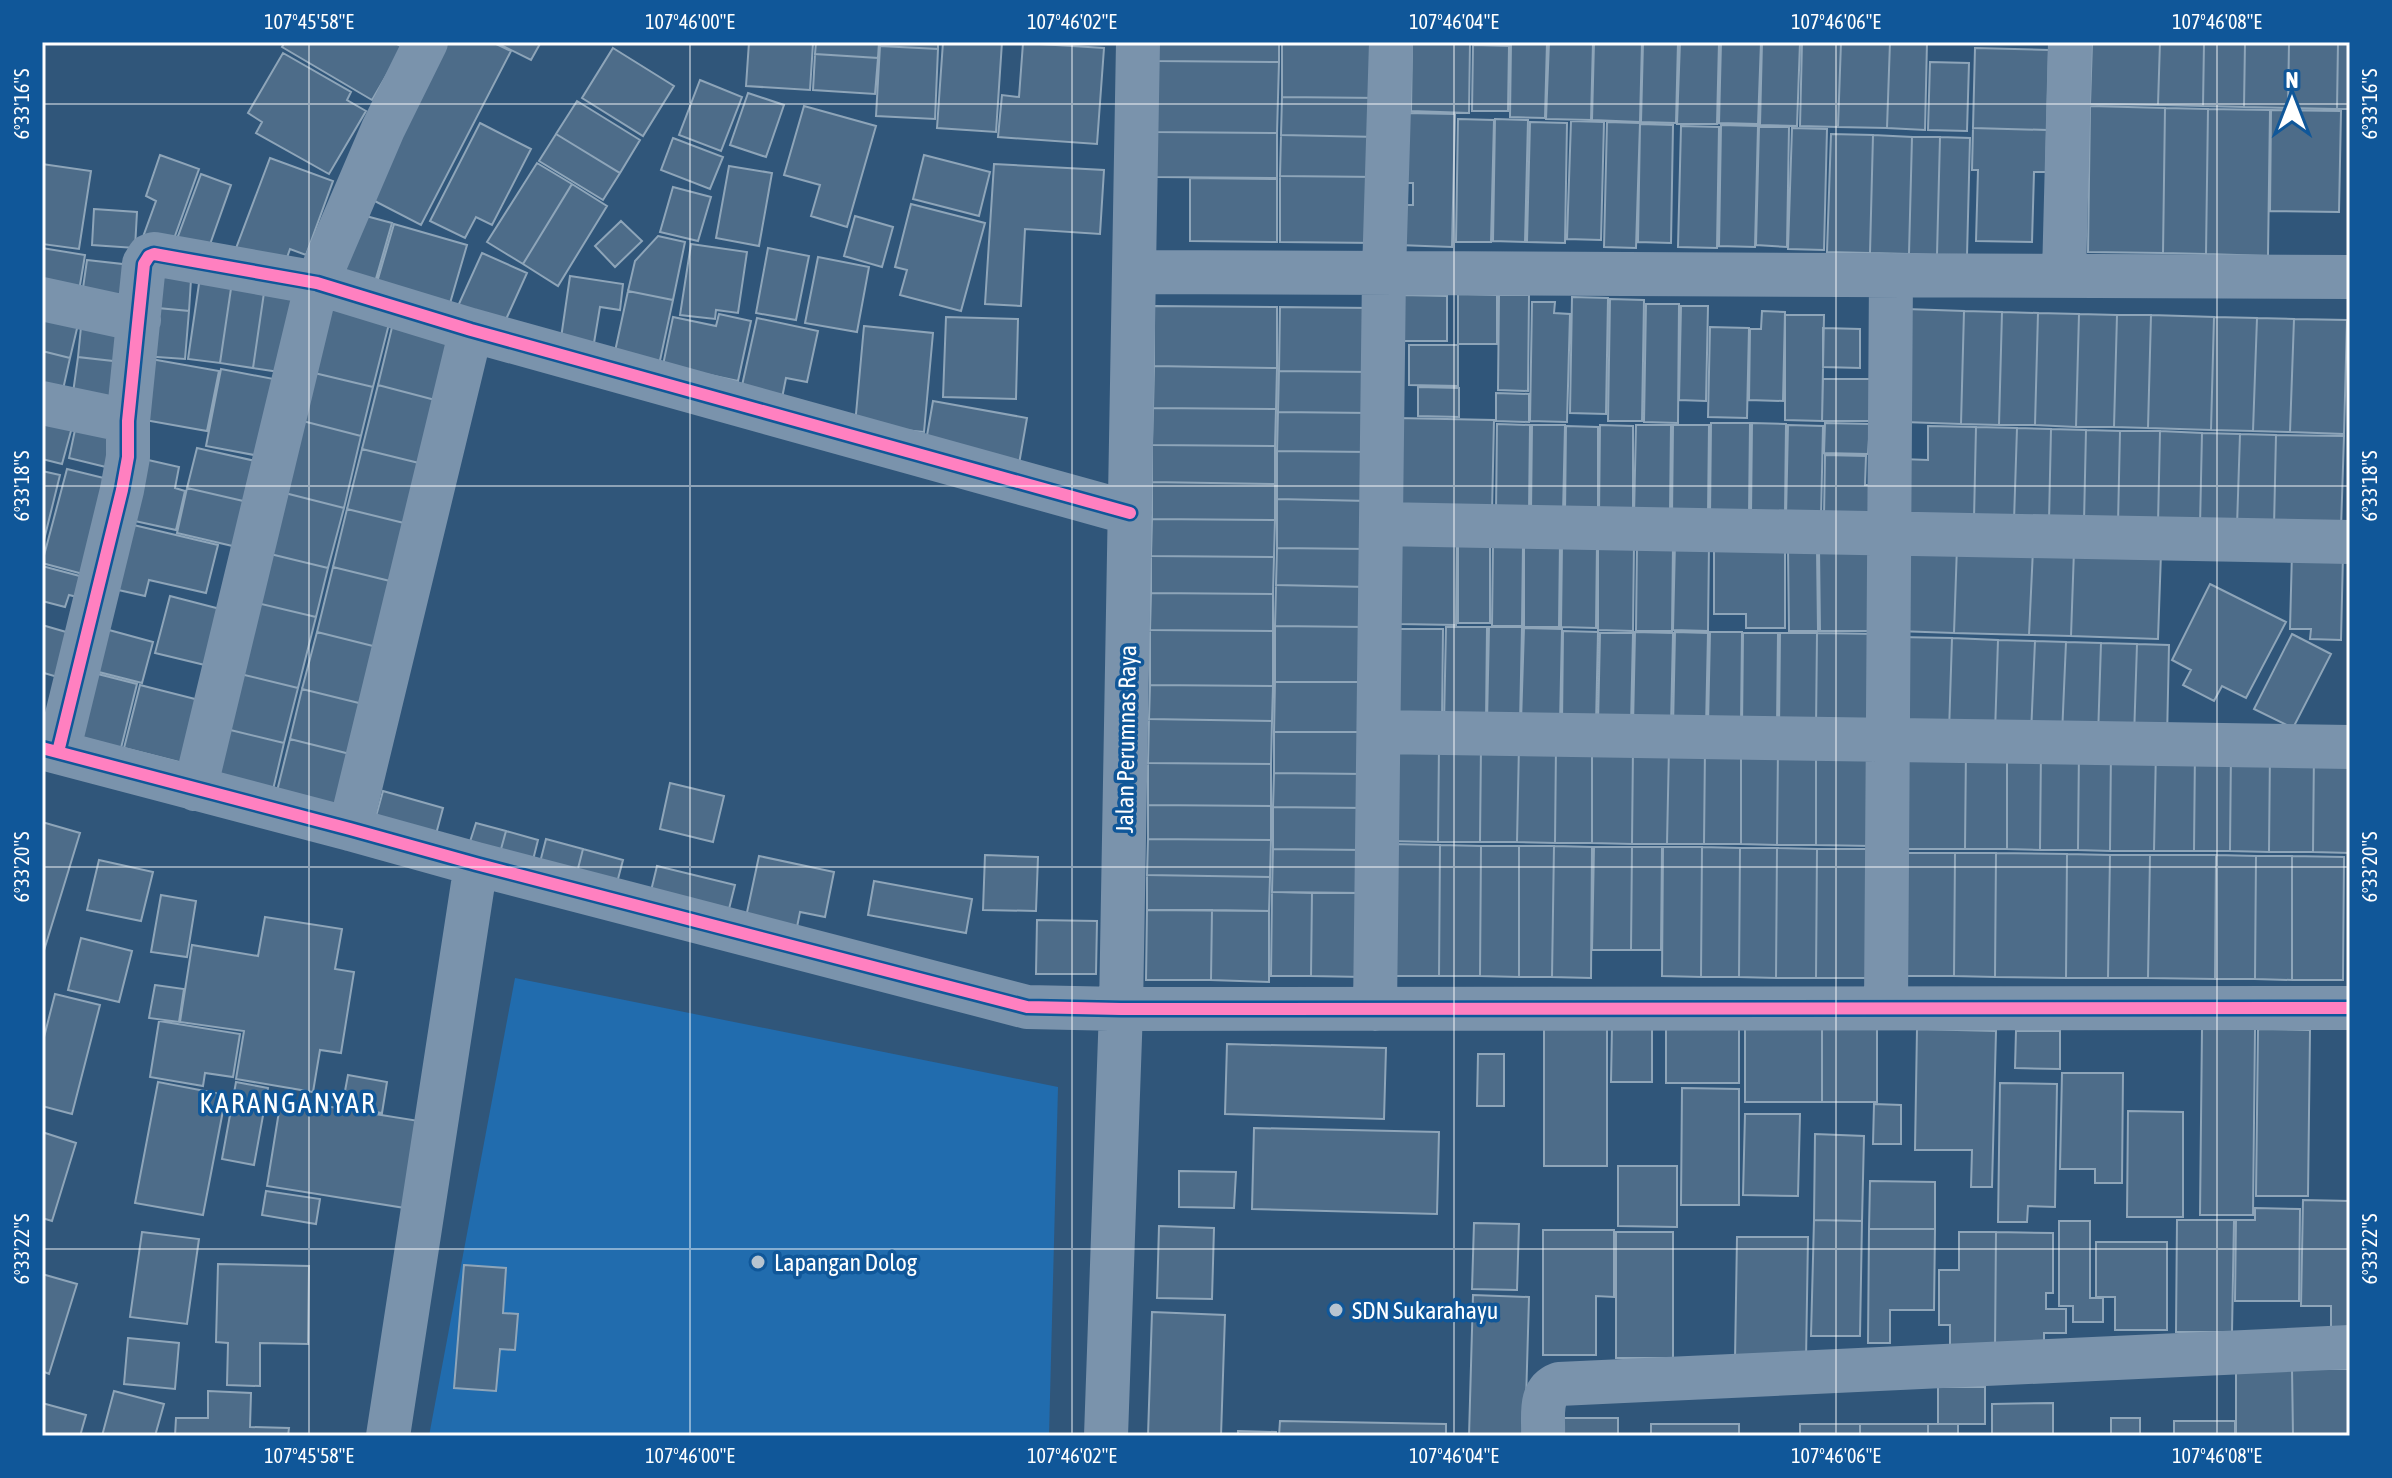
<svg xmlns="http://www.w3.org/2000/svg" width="2392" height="1478" font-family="'Asap Condensed',sans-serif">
<rect width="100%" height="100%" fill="#30567a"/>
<path fill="#216cae" d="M515,978L1058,1087L1049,1436H429Z"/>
<path fill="#4d6c89" stroke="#8ea5b9" stroke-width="2" d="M285,42H393L403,47L372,100L282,47Z
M445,42H492L511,51L421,225L365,196Z
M495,42H541L531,60Z
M749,42L813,43L810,90L746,86Z
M816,42H879L878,58L815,54Z
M880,42H938V49L880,46Z
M943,42H1002L996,132L937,128Z
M1158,42H1279V62L1157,61Z
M1282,42H1380L1379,98L1282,97Z
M1412,42H1470L1469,113L1411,111Z
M1511,42H1547L1545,118L1510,117Z
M1549,42H1593L1591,120L1546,119Z
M1594,42H1642L1640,122L1592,120Z
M1643,42H1678L1676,123L1641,122Z
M1680,42H1719L1717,124H1677Z
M1721,42H1761L1758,124L1719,123Z
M1762,42H1800L1797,126L1760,125Z
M1802,42H1841L1838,127L1800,126Z
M1841,42H1890L1887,128L1838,127Z
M1890,42H1927L1925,130L1887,128Z
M2092,42H2160L2158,105L2090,104Z
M2160,42H2204L2203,106L2158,105Z
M2204,42H2245L2244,107L2203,106Z
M2245,42H2289L2288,108L2244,107Z
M2289,42H2338L2337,109L2288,108Z
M2338,42H2350V109H2337Z
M1023,43L1104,48L1097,144L998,137L1002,95L1019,97Z
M1473,45L1509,46L1508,111H1472Z
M880,46L938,49L935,119L876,116Z
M613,48L674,86L643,136L582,98Z
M1975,48L2049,50L2047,130L1973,128Z
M283,53L351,92L347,100L366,111L329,174L256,133L262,122L248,113Z
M815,54L878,58L875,94L813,90Z
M1157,61L1279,62L1277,133L1156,132Z
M1930,62L1969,63L1967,131L1928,130Z
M700,80L742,97L721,151L679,135Z
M748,93L784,105L766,157L730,145Z
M1282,97L1379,98V137L1281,135Z
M577,101L640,140L620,173L556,134Z
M804,106L876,126L847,227L811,216L820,185L784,175Z
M2090,106L2165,108L2163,253L2088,252Z
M2165,108L2208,109L2206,254L2163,253Z
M2208,109L2270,110L2268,256L2206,254Z
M2271,110L2341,111L2339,212L2270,211Z
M1405,113L1455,114L1452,247L1398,245L1399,205H1413V183H1404Z
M1458,119L1494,120L1491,242H1456Z
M1495,119L1528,120L1525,242L1493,241Z
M1571,121L1604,122L1601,240L1567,239Z
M1530,122L1567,123L1565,243L1527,242Z
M1607,122L1640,123L1636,248L1604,247Z
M480,123L531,149L492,225L476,217L465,238L430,221Z
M1640,124L1673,125L1671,243L1638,242Z
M1721,125L1758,126L1755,247L1719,246Z
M1681,126L1719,127L1717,248L1678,247Z
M1759,127H1789L1787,247L1756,245Z
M1792,128L1827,129L1824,250L1788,249Z
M1973,128L2047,130L2046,172H2034L2032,242L1976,241L1978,170H1972Z
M1156,132L1277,133V178L1156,177Z
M556,134L620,173L603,200L539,161Z
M1831,134L1873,135L1870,253L1827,252Z
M1281,135L1379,137L1378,177L1280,176Z
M1873,135L1912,137L1909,254L1870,253Z
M1912,137H1940L1937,255L1909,254Z
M1940,137L1970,138L1967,256L1937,255Z
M673,138L723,157L710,189L661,170Z
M160,155L199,169L171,247L143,237L156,201L146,196Z
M924,155L990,172L979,216L913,199Z
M270,158L333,181L306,255L290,249L283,269L235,251Z
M537,163L572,184L523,264L487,242Z
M42,164L91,171L79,249L42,244Z
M994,164L1104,170L1100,234L1025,229L1021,306L985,304Z
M729,166L772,173L759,246L716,238Z
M201,174L231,185L208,250L177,239Z
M1280,176L1378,177L1377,243L1280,242Z
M1190,178L1277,179V242L1190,241Z
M572,184L607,206L558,286L523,264Z
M673,187L711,197L698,241L660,232Z
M911,204L985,223L961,311L900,295L907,270L895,267Z
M94,209L137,212L135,248L92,245Z
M351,212L392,223L371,296L330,284Z
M855,216L893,227L882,267L844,256Z
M621,221L642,241L615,267L595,246Z
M394,224L467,245L446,317L373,296Z
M658,236L685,242L673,300L628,291L635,261Z
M691,244L747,252L738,313L716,310L715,319L680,315Z
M42,248L85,255L78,297L42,292Z
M768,248L809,256L796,320L756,313Z
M482,253L527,273L503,326L458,306Z
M818,257L869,267L857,332L805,323Z
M87,260L140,266L136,302L82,295Z
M151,261L192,264L189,311L147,307Z
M201,270L233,275L220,363L188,359Z
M233,275L266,279L253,368L220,363Z
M570,276L623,284L620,310L600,307L594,343L561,338Z
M266,279L306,285L293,374L253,368Z
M628,291L673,300L659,365L614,356Z
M1458,294L1497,295V344H1458Z
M1401,295L1447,296V341H1401Z
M1499,295H1529L1528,391L1498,390Z
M1572,297L1608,298L1606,414L1570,413Z
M1610,299L1644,300L1642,421H1608Z
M1532,302H1555L1554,313L1570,314L1567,422L1530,421Z
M324,304L390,320L373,387L306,371Z
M1646,304H1679L1678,423L1644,422Z
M1154,306L1277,307V368L1154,366Z
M1681,306H1708L1706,401L1679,400Z
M42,307L80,316L70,358L42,351Z
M147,307L189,311L185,359L143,356Z
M1280,307L1371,308L1370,372L1279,371Z
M1906,309L1964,311L1961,424L1904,422Z
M1762,311L1785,312L1783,401L1749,400L1750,329H1761Z
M1964,311L2002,312L1999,425L1961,424Z
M2002,312L2038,313L2035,425H1999Z
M2038,313L2079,314L2076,427L2035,425Z
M719,314L751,321L738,381L663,365L673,317L716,326Z
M2079,314L2117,315L2114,427H2076Z
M1785,315H1824L1822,421L1785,420Z
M2117,315H2151L2148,428L2114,427Z
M2151,315L2214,317L2211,430L2148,428Z
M82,317L135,322L130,363L78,357Z
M946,317L1018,319L1016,399L943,397Z
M2214,317L2257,318L2253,431L2211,430Z
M757,318L818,331L807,382L786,378L782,398L741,390Z
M2257,318L2294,319L2290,432L2253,431Z
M394,319L455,335L439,401L378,385Z
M2294,319L2347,320L2344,434L2290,432Z
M864,326L933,333L924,432L855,425Z
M1710,327L1749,328L1747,418L1708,417Z
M1823,328L1860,329V368L1823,367Z
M1409,345H1458V386L1409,385Z
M42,351L70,358L60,403L42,399Z
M78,357L130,363L124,413L71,407Z
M151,359L219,371L207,431L139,419Z
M1154,366L1277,368L1276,409L1153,408Z
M221,369L284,381L270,458L206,446Z
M306,371L373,387L361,436L295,419Z
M1279,371L1370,372V413L1278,412Z
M1823,379H1882V421H1822Z
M378,385L439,401L423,464L362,449Z
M1418,387L1459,388V417L1418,416Z
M1496,393L1529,394V422L1496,421Z
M933,401L1027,418L1019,464L925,447Z
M1153,408L1276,409L1275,446L1152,445Z
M42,412L74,420L62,464L42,459Z
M1278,412L1370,413L1369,452L1277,451Z
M78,416L122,434L114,469L69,458Z
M1397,418L1494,420L1492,513L1395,510Z
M295,419L361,436L344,508L277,491Z
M1711,423H1750L1749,517H1710Z
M1752,423L1786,424L1785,517H1751Z
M1825,423L1870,424L1868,454L1824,453Z
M1497,424L1530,425L1529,513H1496Z
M1532,425H1565L1563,514L1531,513Z
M1600,425L1633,426V515H1599Z
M1636,425H1671L1670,517L1634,516Z
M1673,425H1709L1708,517L1672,516Z
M1788,425L1823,426L1821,518L1786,517Z
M1566,426L1598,427V515L1565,514Z
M1928,426L1976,427L1974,519L1901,518L1902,459L1928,460Z
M1976,427L2017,428L2014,521L1974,519Z
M2017,428L2051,429L2049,521H2014Z
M2051,429L2086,430L2084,522L2049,521Z
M2086,430L2120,431L2118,524L2084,522Z
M2120,431H2160L2158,524H2118Z
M2160,431L2202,433L2200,526L2158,524Z
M2202,433L2240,434L2237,526H2200Z
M2240,434L2276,435L2274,527L2237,526Z
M2276,435L2344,436L2341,529L2274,527Z
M1152,445L1275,446V484L1152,482Z
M197,448L260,462L252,503L187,488Z
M362,449L423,464L408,524L347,509Z
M1277,451L1369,452V501L1277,499Z
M1825,455L1866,456L1865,485H1882L1881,519L1824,517Z
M135,457L179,467L175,488L185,491L176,530L121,518Z
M67,469L120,482L94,577L42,563Z
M42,471L60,475L42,548Z
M1152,482L1275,484V520L1152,519Z
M187,488L252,503L241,548L177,533Z
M277,491L344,508L328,568L262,552Z
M1277,499L1369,501L1368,549L1277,548Z
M347,509L408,524L394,582L333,567Z
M1152,519L1275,520L1274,557L1151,556Z
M121,522L218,545L206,593L149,580L145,596L105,587Z
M1524,541H1560L1559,627H1524Z
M1493,542L1523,543L1522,626H1492Z
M1675,542L1709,543L1708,631L1673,630Z
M1399,543H1457L1456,625L1399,624Z
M1458,543L1490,544V623H1458Z
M1562,543H1597L1596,628L1561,627Z
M1637,543H1673L1672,631H1636Z
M1598,544H1634L1633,631L1598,630Z
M1714,545L1785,546V628H1746V614H1714Z
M1900,545L1957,546L1954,633L1897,631Z
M1957,546L2033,549L2029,635L1954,633Z
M1277,548L1368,549V587L1276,585Z
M1788,548H1817L1818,631H1789Z
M1819,548H1879V631H1820Z
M2033,549L2074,550L2071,636L2029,635Z
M2074,550L2161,553L2158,639L2071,636Z
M262,552L328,568L316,617L249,601Z
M2292,552L2343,554L2341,640L2310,639L2311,629H2290Z
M1151,556L1274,557L1273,594L1151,593Z
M42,566L91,579L85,599L69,595L65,607L42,601Z
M333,567L394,582L377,647L317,632Z
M2210,584L2286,622L2246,698L2222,686L2214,701L2183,685L2191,670L2172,660Z
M1276,585L1368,587L1367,627L1275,626Z
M1151,593L1273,594V631L1150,630Z
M170,596L224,610L209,666L155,653Z
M249,601L316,617L298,688L232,672Z
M42,625L80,636L68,680L44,673L42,680Z
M1275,626L1367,627L1366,682H1275Z
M98,627L153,642L142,683L87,669Z
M1446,627H1487L1486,724H1444Z
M1489,627H1522L1520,724L1487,723Z
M1524,628L1562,629L1560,724L1521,722Z
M1392,629H1443L1442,722L1391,721Z
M1150,630L1273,631V686L1150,685Z
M1563,631L1598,632L1596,724L1562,723Z
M317,632L377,647L363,704L302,689Z
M1635,632L1673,633L1671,726H1633Z
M1675,632L1708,633L1706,728H1673Z
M1710,632H1742L1741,726H1708Z
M1600,633H1633L1631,725H1598Z
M1743,633H1778L1777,728L1742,727Z
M1780,633H1817L1816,729H1779Z
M1817,633L1877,634V730L1816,729Z
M2292,634L2331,654L2293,728L2254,709Z
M1898,637L1952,638L1949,732L1895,730Z
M1952,638L1998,640L1995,733L1949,732Z
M1998,640L2035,641L2031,734L1995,733Z
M2035,641L2066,642L2062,735L2031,734Z
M2066,642L2101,643L2098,737L2062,735Z
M2101,643L2137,644L2134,738L2098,737Z
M2137,644L2169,645L2167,739L2134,738Z
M86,671L137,684L121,748L69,734Z
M232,672L298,688L284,743L218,727Z
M1275,682H1366L1365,732H1274Z
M140,685L199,700L183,763L124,748Z
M1150,685L1273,686L1272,721L1149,719Z
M302,689L363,704L350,754L290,739Z
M1149,719L1272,721L1271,764L1148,763Z
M218,727L284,743L272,794L205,777Z
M1274,732H1365V774L1274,773Z
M290,739L350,754L337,809L276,795Z
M1389,744L1439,745L1438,842L1387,841Z
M1439,745H1481L1480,842H1438Z
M1481,745H1519L1517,842H1480Z
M1519,745H1556L1555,843L1517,842Z
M1556,745L1592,746V843H1555Z
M1898,745L1966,746L1965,849H1897Z
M1592,746H1633L1632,844L1592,843Z
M1633,746L1669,747L1667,844H1632Z
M1966,746L2007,747V849H1965Z
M1669,747H1705L1704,844H1667Z
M1705,747L1741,748V844H1704Z
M2007,747H2041L2040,850L2007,849Z
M2041,747H2079L2078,850H2040Z
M2079,747L2111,748L2110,851L2078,850Z
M1741,748H1778L1777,845L1741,844Z
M1778,748H1816V845H1777Z
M1816,748L1873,749L1872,846L1816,845Z
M2111,748H2156L2154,851H2110Z
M2156,748H2195L2194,851H2154Z
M2195,748L2231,749L2230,851H2194Z
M2231,749H2270L2269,852L2230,851Z
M2270,749L2314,750L2313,852H2269Z
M2314,750H2350V853L2313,852Z
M1148,763L1271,764V806L1148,805Z
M1274,773L1365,774V808L1273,807Z
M670,783L724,796L713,842L660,829Z
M383,791L443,808L435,838L375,820Z
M1148,805L1271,806V840L1148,839Z
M1273,807L1365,808L1364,850L1273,849Z
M42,822L80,833L42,957Z
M476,823L506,831L498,860L467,851Z
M506,831L538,840L531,868L498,860Z
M546,839L583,849L574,884L537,874Z
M1148,839L1271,840L1270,877L1147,875Z
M1390,844L1440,845L1439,976H1389Z
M1440,845L1481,846L1480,976H1439Z
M1481,846H1519V977L1480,976Z
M1519,846H1554L1552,977H1519Z
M1554,846L1592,847L1591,978L1552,977Z
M1594,847H1632L1631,950H1592Z
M1632,847H1662L1661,950H1631Z
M1663,847H1702L1701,977L1662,976Z
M1702,847L1740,848L1739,977H1701Z
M1740,848H1777L1776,978L1739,977Z
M1777,848L1817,849L1816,978H1776Z
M583,849L623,860L614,894L574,884Z
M1273,849L1364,850L1363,893L1272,892Z
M1817,849H1877L1876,978H1816Z
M1895,853H1955L1954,976H1895Z
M1955,853H1996L1995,977L1954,976Z
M1996,853L2067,854L2066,978L1995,977Z
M2067,854L2110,855L2108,978H2066Z
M985,855L1038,857L1036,911L983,910Z
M2110,855H2150L2148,978H2108Z
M2150,855H2216L2215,979L2148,978Z
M2216,855L2256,856L2255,979H2215Z
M759,856L834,872L825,917L800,912L797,927L746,917Z
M2256,856H2292V980L2255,979Z
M2292,856L2344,857L2343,980H2292Z
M99,860L153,872L141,921L87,910Z
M657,866L735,885L728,913L650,895Z
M1147,875L1270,877L1269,911L1147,910Z
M874,881L972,899L966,933L868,915Z
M1272,892L1312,893L1311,976H1271Z
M1312,893H1363V977L1311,976Z
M161,895L196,901L187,957L151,952Z
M1147,910H1212L1211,980H1146Z
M1212,910L1269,911V982L1211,980Z
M265,917L342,929L335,969L354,972L341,1053L320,1050L313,1092L236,1079L244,1031L180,1022L192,945L258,956Z
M1037,920L1097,921L1096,974H1036Z
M81,938L132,951L119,1002L68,990Z
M155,985L184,989L179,1022L149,1018Z
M55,994L100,1005L72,1114L42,1106V1045Z
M159,1021L240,1034L233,1077L205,1073L203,1086L150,1077Z
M1666,1022L1739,1023V1083H1666Z
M1544,1023L1607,1024V1166H1544Z
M1612,1026H1652V1082H1611Z
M1745,1029H1822V1102H1745Z
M1822,1029H1877V1102H1822Z
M1917,1029L1996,1031L1992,1187H1971L1972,1150H1915Z
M2202,1029H2255L2253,1215H2200Z
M2258,1029L2310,1030L2308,1196H2256Z
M2016,1031H2060V1069L2015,1068Z
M1227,1044L1386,1048L1384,1119L1225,1114Z
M1478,1054H1504V1106H1477Z
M2062,1073H2123L2122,1183H2095V1169H2060Z
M348,1075L387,1082L382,1113L342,1107Z
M158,1082L226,1095L203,1215L135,1203Z
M236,1082L268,1088L254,1165L222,1159Z
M2000,1083L2057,1084L2055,1207L2028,1206L2027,1222H1998Z
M1682,1088L1739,1089V1205H1681Z
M281,1099L419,1121L405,1208L267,1186Z
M1874,1104L1901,1105V1144H1873Z
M2128,1111L2183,1112V1217H2127Z
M1745,1114H1800L1798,1196L1743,1195Z
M1254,1128L1439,1132L1437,1214L1252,1209Z
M42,1132L76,1143L52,1221L42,1218Z
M1815,1134L1864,1136L1862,1221L1814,1220Z
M1618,1166H1677V1227L1618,1226Z
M1179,1171L1236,1172L1234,1208L1179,1207Z
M1870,1181L1935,1182V1229H1869Z
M266,1191L320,1199L316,1224L262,1215Z
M2303,1200L2350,1201V1329L2331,1328V1306H2301Z
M2255,1208L2300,1209L2299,1301H2235L2236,1220H2255Z
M1814,1220L1862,1221L1860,1336H1811Z
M2177,1220H2234L2232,1332H2176Z
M2059,1221H2090V1298H2103V1322H2073V1306H2059Z
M1474,1223L1519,1224L1517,1290L1472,1289Z
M1159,1226L1214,1228L1212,1299L1157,1298Z
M1869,1229H1935L1934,1310H1890V1343H1868Z
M1543,1230H1614V1297L1596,1296V1355H1543Z
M142,1232L199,1239L187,1324L130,1317Z
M1616,1232H1673V1358H1616Z
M1959,1232H1996L1995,1349H1950V1325H1939V1270H1959Z
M1996,1232L2053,1233V1293H2046V1309H2066V1333H2044V1349H1995Z
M1737,1237H1808L1806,1361L1735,1360Z
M2096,1242H2167V1330H2115V1297H2096Z
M218,1264L309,1266L308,1344L260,1343V1386L227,1385L228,1343L216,1342Z
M464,1265L506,1268L503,1313L518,1314L515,1350L500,1349L496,1391L454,1388Z
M42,1274L77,1284L49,1374L42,1371Z
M1473,1295L1529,1297L1525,1436H1469Z
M1152,1312L1225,1315L1221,1436H1148Z
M128,1338L179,1343L175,1389L124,1384Z
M2236,1369H2292L2293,1436H2236Z
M2292,1369H2350V1436H2293Z
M1938,1387H1985V1424H1938Z
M114,1391L164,1404L155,1436H102Z
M208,1391L251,1393L250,1427L289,1428L288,1436H175L176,1418H208Z
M42,1403L86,1415L80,1436H42Z
M2053,1403V1436H1992V1404Z
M1556,1418H1618V1436H1556Z
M2111,1418H2140V1436H2111Z
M1280,1421L1446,1424V1436H1279Z
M2174,1421H2235V1436H2174Z
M1651,1424H1739V1436H1651Z
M1800,1424H1860V1436H1800Z
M1860,1424H1928V1436H1860Z
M1928,1424H1958V1436H1928Z
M1238,1431L1276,1432V1436H1238Z"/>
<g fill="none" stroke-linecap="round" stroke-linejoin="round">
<path stroke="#7a93ac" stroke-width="44" d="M1135,272L2350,277
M2064,275L2070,42
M42,299L139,320
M42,403L128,421
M1381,524L2350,542
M1379,732L2350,747
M42,748L350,829L476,864L1027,1007L1121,1009L2350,1008
M58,752L122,490L128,457V421L144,264L149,256L154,254L317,283L471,330L1130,513
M195,789L317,283L383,129L426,42
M350,829L471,330
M1886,1007L1891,275
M1375,1009L1384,273L1391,42
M388,1436L476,864
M1106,1436L1121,1009L1138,42
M1543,1436C1544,1417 1538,1392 1559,1384L2350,1347"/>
<g stroke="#105799" stroke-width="17">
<path id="cycleway" d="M42,748L350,829L476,864L1027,1007L1121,1009L2350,1008
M58,752L122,490L128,457V421L144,264L149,256L154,254L317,283L471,330L1130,513"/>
</g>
<use href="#cycleway" stroke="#ff80c0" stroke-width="12"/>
</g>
<path fill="none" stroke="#fff" stroke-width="2" stroke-opacity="0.45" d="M309,42V1436M690,42V1436M1072,42V1436M1454,42V1436M1836,42V1436M2217,42V1436M42,104H2350M42,486H2350M42,867H2350M42,1249H2350"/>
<g fill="#b7c4d0" stroke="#105799" stroke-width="3">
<circle cx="758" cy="1262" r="8"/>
<circle cx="1336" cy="1310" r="8"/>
</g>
<g text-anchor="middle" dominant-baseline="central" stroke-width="7" stroke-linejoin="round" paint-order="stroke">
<g font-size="24" fill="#fff" stroke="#105799">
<text transform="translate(1126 739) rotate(-89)">Jalan Perumnas Raya</text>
</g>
<g font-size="24" fill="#fff" stroke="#105799" text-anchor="start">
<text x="774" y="1262">Lapangan Dolog</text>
<text x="1352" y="1310">SDN Sukarahayu</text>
</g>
<g font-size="28" letter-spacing="2" fill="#fff" stroke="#105799">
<text x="288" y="1103">KARANGANYAR</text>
</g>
</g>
<rect width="2392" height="1478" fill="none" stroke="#105799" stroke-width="88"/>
<g transform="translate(2292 100)" stroke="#105799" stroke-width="6" paint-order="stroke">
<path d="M0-6L14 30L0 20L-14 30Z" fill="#ffffff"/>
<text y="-12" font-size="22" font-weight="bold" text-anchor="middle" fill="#ffffff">N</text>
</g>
<rect x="44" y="44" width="2304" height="1390" fill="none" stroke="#fff" stroke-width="3"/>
<g font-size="20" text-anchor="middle" fill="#fff">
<text x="309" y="29">107°45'58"E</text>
<text x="690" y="29">107°46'00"E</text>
<text x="1072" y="29">107°46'02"E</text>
<text x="1454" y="29">107°46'04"E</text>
<text x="1836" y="29">107°46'06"E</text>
<text x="2217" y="29">107°46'08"E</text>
<text transform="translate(22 104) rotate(-90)" y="7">6°33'16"S</text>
<text transform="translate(2370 104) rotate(-90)" y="7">6°33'16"S</text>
<text transform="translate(22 486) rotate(-90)" y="7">6°33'18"S</text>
<text transform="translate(2370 486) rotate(-90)" y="7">6°33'18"S</text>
<text transform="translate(22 867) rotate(-90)" y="7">6°33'20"S</text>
<text transform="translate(2370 867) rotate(-90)" y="7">6°33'20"S</text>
<text transform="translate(22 1249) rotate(-90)" y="7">6°33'22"S</text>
<text transform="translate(2370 1249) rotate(-90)" y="7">6°33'22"S</text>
<text x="309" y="1463">107°45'58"E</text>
<text x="690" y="1463">107°46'00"E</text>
<text x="1072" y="1463">107°46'02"E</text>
<text x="1454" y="1463">107°46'04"E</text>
<text x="1836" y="1463">107°46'06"E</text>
<text x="2217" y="1463">107°46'08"E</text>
</g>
</svg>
